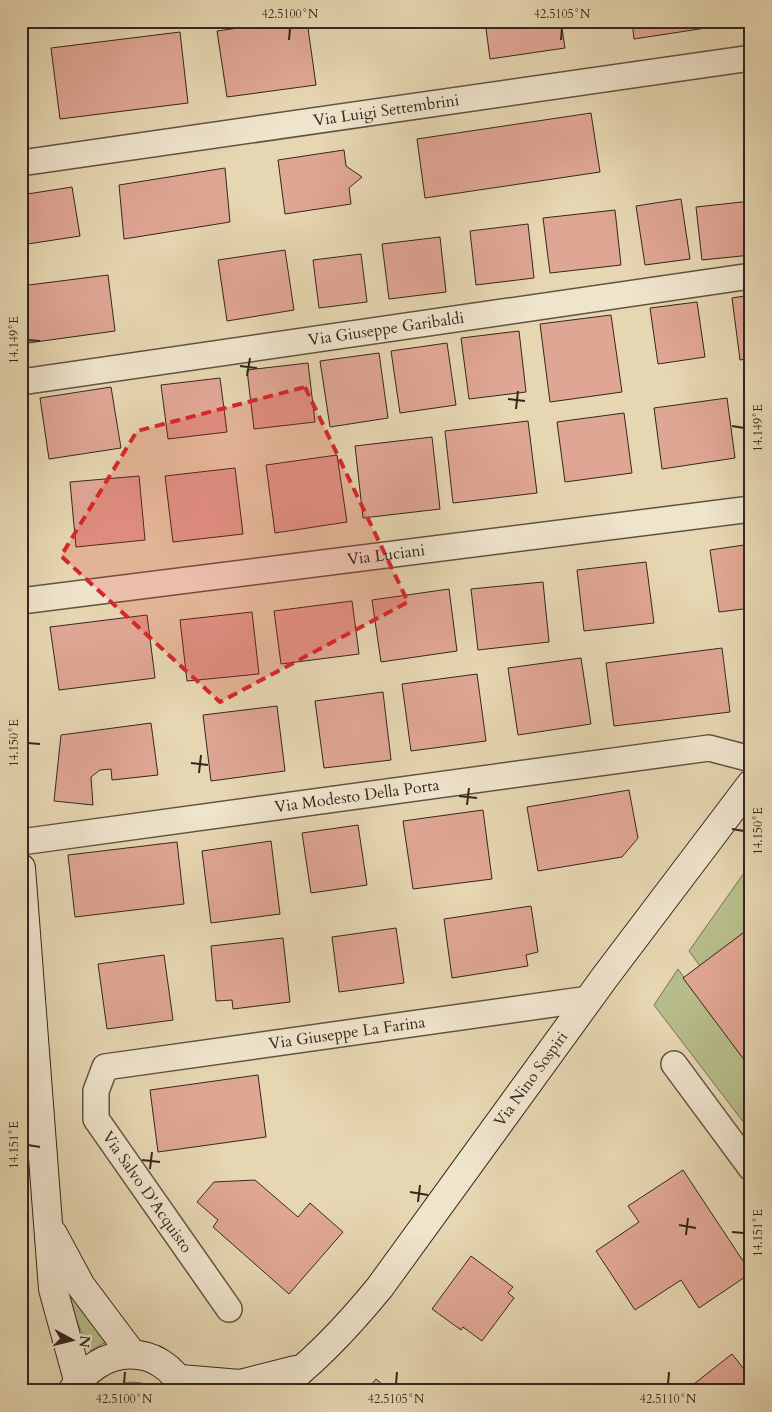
<svg xmlns="http://www.w3.org/2000/svg" width="772" height="1412" font-family="Cardo,serif">
<rect width="100%" height="100%" fill="#e6d6b1"/>
<filter id="stains"><feTurbulence type="fractalNoise" baseFrequency=".004" numOctaves="4"/><feColorMatrix values="0 0 0 0 .2 0 0 0 0 .09 0 0 0 0 .02 0 0 0 .5 -.17"/></filter>
<radialGradient id="worn" r=".72"><stop offset=".6" stop-color="#630" stop-opacity="0"/><stop offset="1" stop-color="#630" stop-opacity=".3"/></radialGradient>
<path fill="#b7bd8a" stroke="#767254" d="M751,863V927L700,966L689,951Z
M678,969L751,1069V1132L654,1005Z
M69,1284L90,1322L106,1342L90,1351L69,1304Z
M131,1382L142,1383L155,1391H111L120,1384Z"/>
<path fill="#e0a694" stroke="#34271e" d="M288,21H307L316,85L227,97L217,31Z
M485,21H561L565,48L490,59Z
M632,21H705L706,28L634,39Z
M180,32L188,103L60,119L51,48Z
M591,113L600,172L425,198L417,139Z
M344,150L346,166L362,177L349,188L351,204L285,214L278,160Z
M225,168L230,222L124,239L119,185Z
M72,187L80,236L21,245V195Z
M681,199L690,259L645,265L636,206Z
M751,201V255L702,260L696,207Z
M615,210L621,265L550,273L543,218Z
M528,224L534,278L476,285L470,231Z
M440,237L446,292L389,299L382,244Z
M285,250L294,310L227,321L218,260Z
M361,254L367,302L319,308L313,260Z
M108,275L115,331L28,343L21,286Z
M751,295V358L740,360L732,298Z
M697,302L705,357L658,364L650,308Z
M611,315L622,392L550,402L540,324Z
M519,331L526,392L469,399L461,338Z
M447,343L456,405L400,413L391,351Z
M379,353L388,418L330,427L320,361Z
M308,363L315,422L254,429L247,370Z
M220,378L227,432L168,439L161,385Z
M111,387L121,448L49,459L40,398Z
M727,398L735,458L662,469L654,408Z
M624,413L632,473L565,482L557,422Z
M528,421L537,493L453,503L445,431Z
M432,437L440,509L363,518L355,446Z
M337,455L347,522L275,533L266,465Z
M235,468L243,534L173,542L165,476Z
M139,476L145,540L76,547L70,482Z
M751,544V608L719,612L710,550Z
M646,562L654,623L584,631L577,570Z
M543,582L549,642L478,650L471,589Z
M449,589L457,651L381,662L372,600Z
M352,601L359,654L281,664L274,611Z
M252,612L259,674L187,681L180,620Z
M147,615L155,678L59,690L50,627Z
M722,648L730,712L614,726L606,663Z
M581,658L591,724L518,735L508,668Z
M477,674L486,741L411,751L402,684Z
M383,692L391,760L324,768L315,701Z
M277,706L285,771L211,781L203,715Z
M151,723L158,775L112,780L111,769L100,770L91,777L93,805L54,801L61,735Z
M629,790L638,838L622,857L538,871L527,807Z
M483,810L492,879L413,889L403,821Z
M358,825L367,885L311,893L302,833Z
M271,841L280,914L211,923L202,851Z
M177,842L184,904L75,917L68,855Z
M531,906L538,952L526,955L528,966L452,978L444,919Z
M751,927V1069L683,978Z
M396,928L404,983L339,992L332,937Z
M283,938L290,1002L233,1009L232,1000L216,1001L211,946Z
M164,955L173,1020L107,1029L98,964Z
M258,1075L266,1137L158,1152L150,1090Z
M683,1170L751,1273L699,1308L681,1280L635,1310L596,1251L639,1222L628,1206Z
M255,1180L298,1217L310,1203L343,1232L289,1294L213,1227L218,1220L197,1202L214,1182Z
M471,1256L513,1287L508,1293L514,1298L482,1341L463,1327L461,1330L432,1309Z
M732,1354L751,1378V1391H685Z
M376,1379L390,1391H366Z"/>
<g fill="none" stroke-linecap="round" stroke-linejoin="round">
<g stroke="#605343" stroke-width="28">
<g id="street">
<path id="s1" d="M21,163L751,58"/>
<path id="s2" d="M21,382L751,276"/>
<path id="s3" d="M21,601L751,509"/>
<path id="s4" d="M21,842L709,748L751,759"/>
<path d="M674,1064L751,1168"/>
<path id="s5" d="M229,1309L96,1119V1091L105,1067L589,999"/>
</g>
</g>
<g stroke="#34271e" stroke-width="30">
<g id="secondary">
<path d="M21,868L53,1289L78,1380"/>
<path d="M53,1234L81,1286L132,1354"/>
<path d="M180,1379L240,1384L295,1370"/>
<path d="M72,1391C99,1345 160,1340 185,1391"/>
<path id="s6" d="M275,1391C315,1362 349,1325 380,1287L605,977L751,784"/>
</g>
</g>
<use href="#street" stroke="#efe4cc" stroke-width="25"/>
<use href="#secondary" stroke="#efe4cc" stroke-width="28"/>
</g>
<path fill="#d62828" fill-opacity="0.2" stroke="#d62828" stroke-width="4" stroke-dasharray="10 6" stroke-linejoin="round" d="M305,387L408,602L220,702L61,556L137,431Z"/>
<path fill="none" stroke="#34271e" stroke-width="2" d="M289,40L290,28M561,40L562,28M28,340L40,341M240,366L257,368M247,376L250,358M508,399L525,401M516,409L518,391M732,426L744,428M28,743L40,744M191,763L208,765M199,773L201,755M459,796L477,798M467,805L469,788M732,829L744,831M28,1145L40,1147M142,1160L160,1162M150,1169L152,1152M410,1192L428,1195M418,1202L420,1185M679,1225L696,1228M732,1232L744,1233M686,1235L688,1218M124,1384L125,1372M396,1384L397,1372M668,1384L669,1372"/>
<g text-anchor="middle" dominant-baseline="central" stroke-width="5" stroke-linejoin="round" paint-order="stroke">
<g font-size="16" fill="#34271e" stroke="#efe4cc">
<text stroke="none"><textPath href="#s1" startOffset="369">Via Luigi Settembrini</textPath></text>
<text stroke="none"><textPath href="#s2" startOffset="369">Via Giuseppe Garibaldi</textPath></text>
<text stroke="none"><textPath href="#s3" startOffset="368">Via Luciani</textPath></text>
<text stroke="none"><textPath href="#s4" startOffset="339">Via Modesto Della Porta</textPath></text>
<text stroke="none"><textPath href="#s5" startOffset="530">Via Giuseppe La Farina</textPath></text>
<text stroke="none"><textPath href="#s6" startOffset="405">Via Nino Sospiri</textPath></text>
<text transform="translate(147 1192) rotate(55)">Via Salvo D'Acquisto</text>
</g>
</g>
<rect width="772" height="1412" fill="none" stroke="#e6d6b1" stroke-width="55"/>
<g transform="translate(72 1340) rotate(97)" stroke="#efe4cc" stroke-width="4" paint-order="stroke">
<path d="M0-4L9 19L0 12L-9 19Z" fill="#34271e"/>
<text y="-8" font-size="14" font-weight="bold" text-anchor="middle" fill="#34271e">N</text>
</g>
<rect x="28" y="28" width="716" height="1356" fill="none" stroke="#34271e" stroke-width="2"/>
<g font-size="12" text-anchor="middle" fill="#34271e">
<text x="290" y="18">42.5100°N</text>
<text x="562" y="18">42.5105°N</text>
<text transform="translate(14 340) rotate(-90)" y="4">14.149°E</text>
<text transform="translate(758 428) rotate(-90)" y="4">14.149°E</text>
<text transform="translate(14 743) rotate(-90)" y="4">14.150°E</text>
<text transform="translate(758 831) rotate(-90)" y="4">14.150°E</text>
<text transform="translate(14 1145) rotate(-90)" y="4">14.151°E</text>
<text transform="translate(758 1233) rotate(-90)" y="4">14.151°E</text>
<text x="124" y="1403">42.5100°N</text>
<text x="396" y="1403">42.5105°N</text>
<text x="668" y="1403">42.5110°N</text>
</g>
<rect width="100%" height="100%" filter="url(#stains)"/>
<rect width="100%" height="100%" fill="url(#worn)"/>
</svg>
